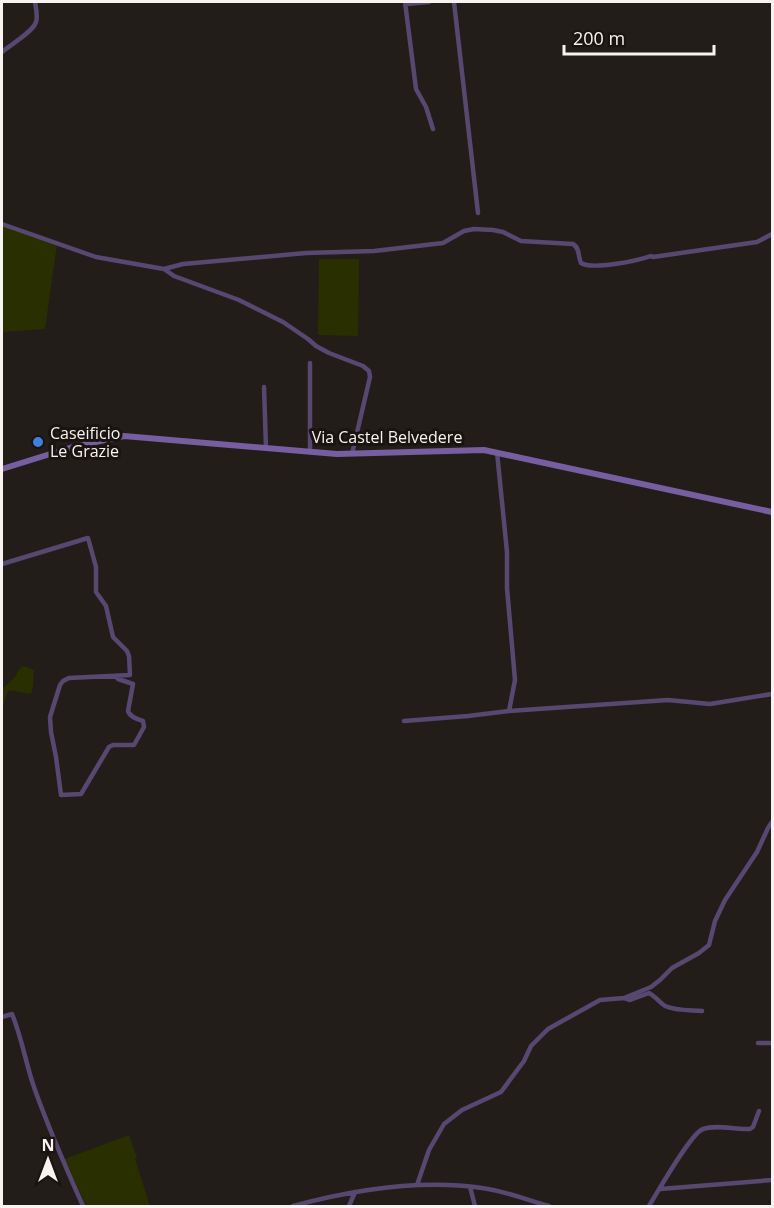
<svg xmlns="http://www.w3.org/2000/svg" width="774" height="1208" font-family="'Open Sans',sans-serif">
<rect width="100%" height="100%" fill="#231d1a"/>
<path fill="#2a2f00" d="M2,225L57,244L45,329L2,332Z
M319,259H359L358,336L318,335Z
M24,666L34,670C33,679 34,686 31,694L9,690L6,696L2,709V689L15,677L20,668Z
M129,1135L137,1158L135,1159L150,1206H86L65,1159Z"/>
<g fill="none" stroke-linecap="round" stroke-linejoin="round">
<path stroke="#564871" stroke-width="4.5" d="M405,2L416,89L426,107L433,129
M454,2L478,213
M406,4L429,2
M2,52C10,45 33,32 36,22C38,16 36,8 35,2
M2,224L96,257L164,269L174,276L239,300L283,322L308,339L316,346L329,353L363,366L369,371L370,377L352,454
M164,269L183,264L306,253L374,251L443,243L464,231L474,229L493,230L503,232L521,241L573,244C580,248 578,257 581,263C592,270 637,261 651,256L653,257L757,242L772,234
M310,363V452
M264,387L266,448
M497,452L507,552V588L515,680L509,711
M2,564L88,538L96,567V592L106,606L113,637L127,651L129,656L130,675L69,678L63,681L60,685L50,717L51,732L56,757L61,795L81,794L109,747L113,745H134L144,727L143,721C137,719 130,717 128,711L133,684L118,679L115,676
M404,721L468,716L509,711L668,700L710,704L772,694
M624,998L630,1000L649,993C655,996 659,1002 665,1006C676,1011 690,1010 702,1011
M2,1017L12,1014C22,1038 26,1065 35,1090C49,1129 66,1168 83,1206
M758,1043H772
M417,1185L429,1150L444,1124L462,1110L501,1092L524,1061L531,1046L548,1029L600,1000L624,998L651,987L660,980L672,968L699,953L709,945L715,921L725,900L757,852L768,828L772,822
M470,1187L475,1206
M660,1189L772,1180
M293,1206C352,1190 420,1179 482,1188C505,1191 527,1200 549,1206
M349,1206L355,1192
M649,1206C657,1193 691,1133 703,1129C717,1124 735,1130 750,1129L753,1127L759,1111"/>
<path stroke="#765ea0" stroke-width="6" d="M2,469L76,446L124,436L337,454L484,450L772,512"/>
</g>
<circle fill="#3f7fe0" stroke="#1a1411" stroke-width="2" cx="38" cy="442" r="6"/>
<g text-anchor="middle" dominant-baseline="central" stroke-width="6" stroke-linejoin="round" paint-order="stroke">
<g font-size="16" fill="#f7f3f1" stroke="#1a1411" text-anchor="start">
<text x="50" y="433">Caseificio<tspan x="50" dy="18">Le Grazie</tspan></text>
</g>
<g font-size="16" fill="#f7f3f1" stroke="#1a1411">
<text x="387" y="437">Via Castel Belvedere</text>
</g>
</g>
<rect width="774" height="1208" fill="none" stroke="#f7f3f1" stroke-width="6"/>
<g transform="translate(48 1160)" stroke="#1a1411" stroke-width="4.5" paint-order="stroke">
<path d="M0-4.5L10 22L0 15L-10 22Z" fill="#f7f3f1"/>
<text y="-9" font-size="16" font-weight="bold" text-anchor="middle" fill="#f7f3f1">N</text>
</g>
<path d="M564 45v9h150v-9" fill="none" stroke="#f7f3f1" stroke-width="3"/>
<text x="573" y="45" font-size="18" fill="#f7f3f1" stroke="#1a1411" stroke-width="4.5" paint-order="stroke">200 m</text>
</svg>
